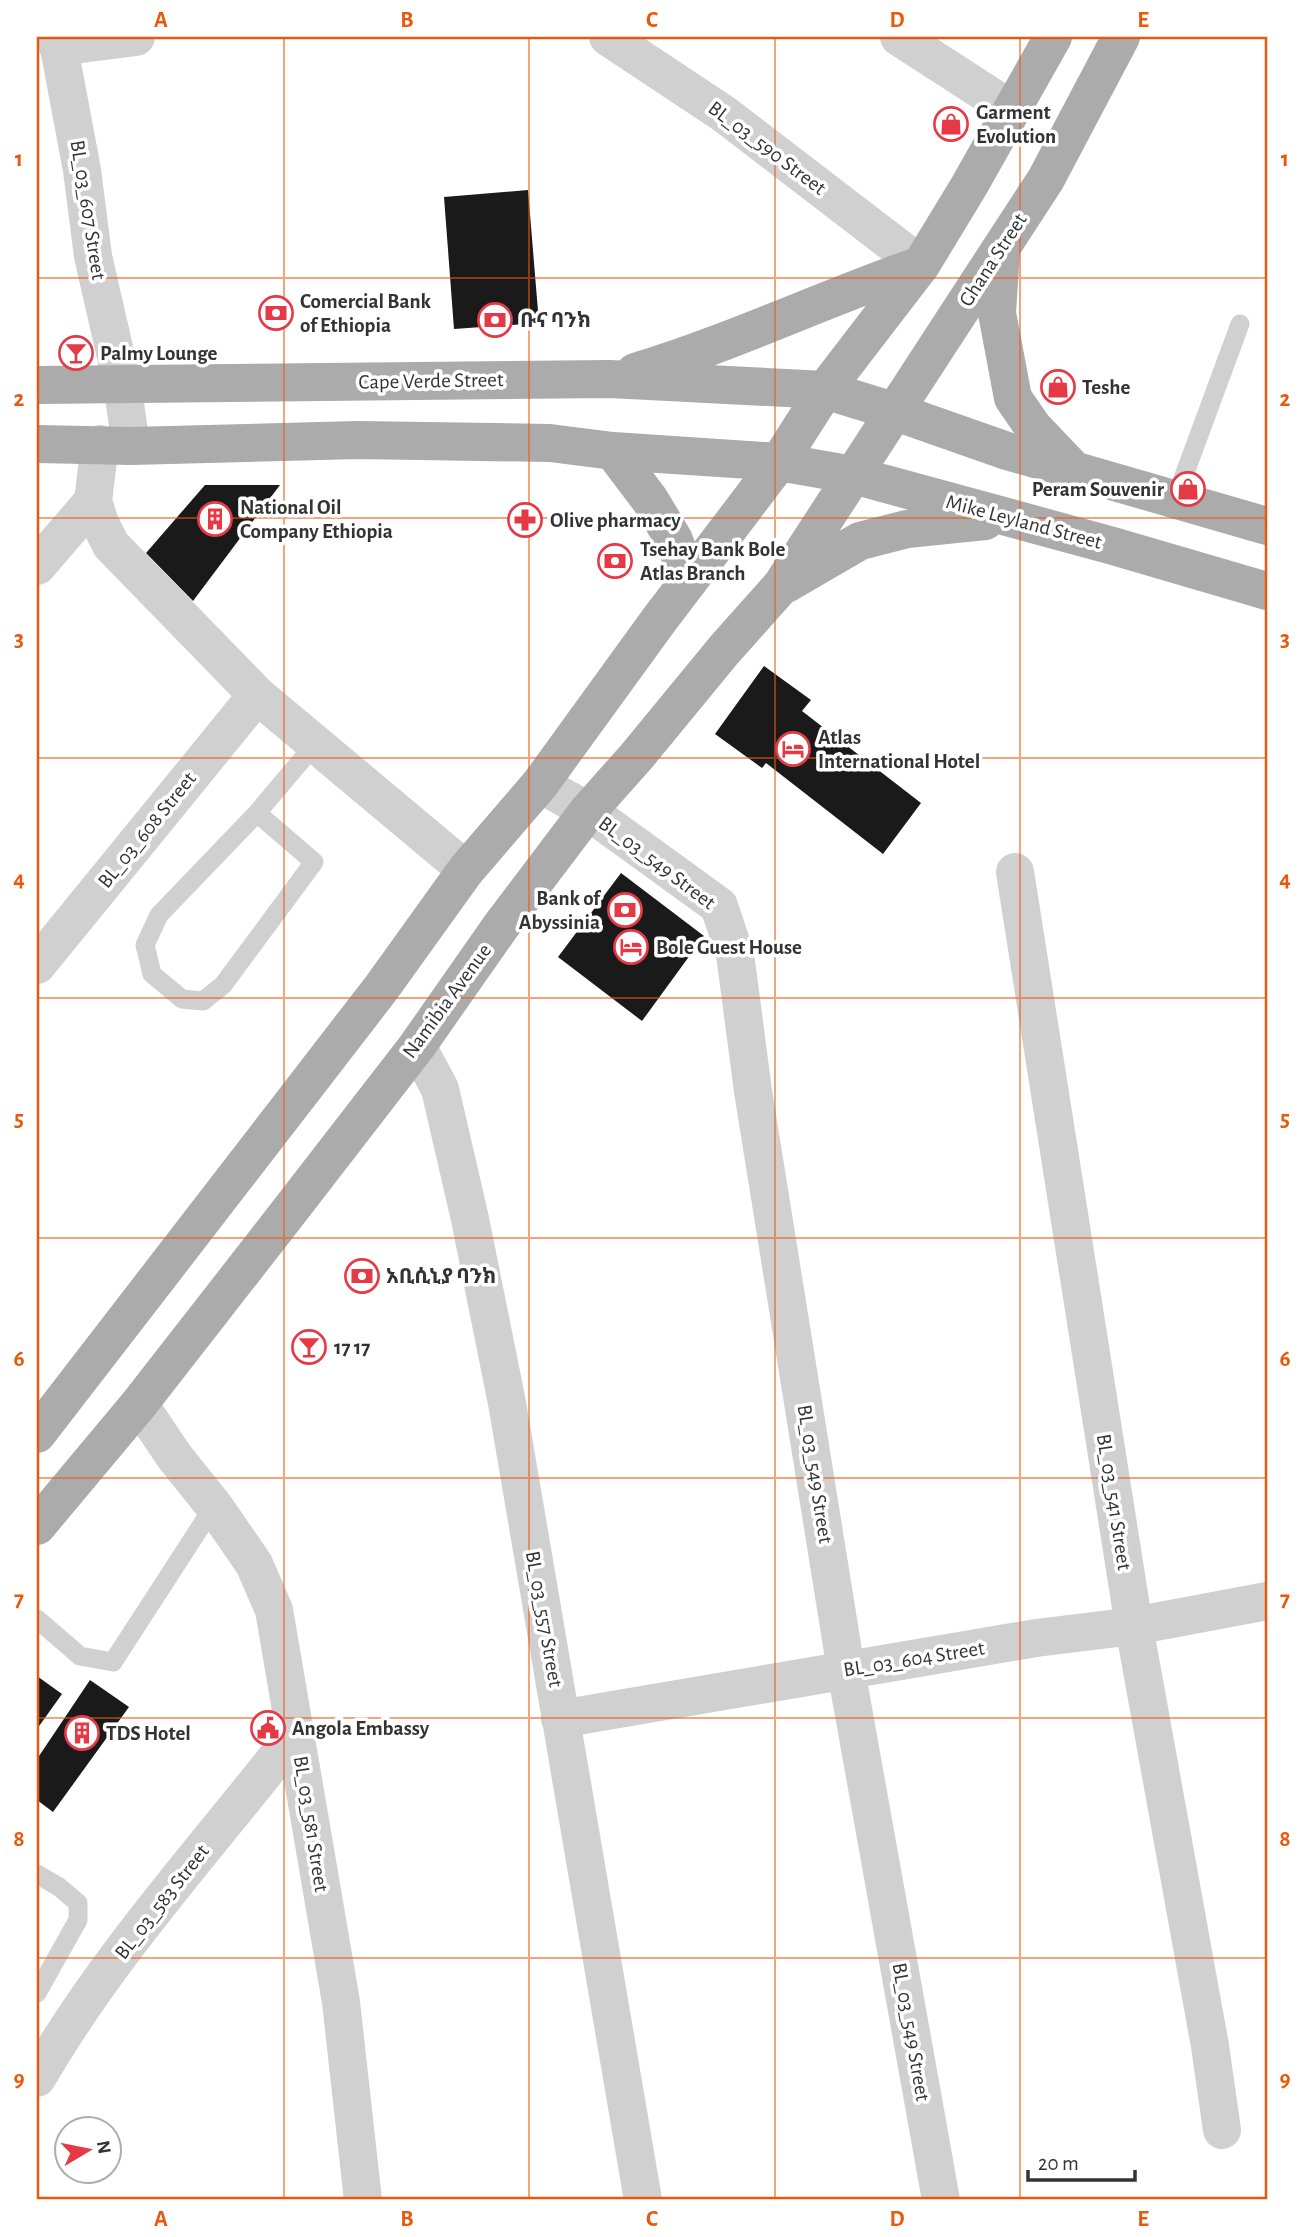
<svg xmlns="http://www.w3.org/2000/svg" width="1304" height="2237" font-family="'Alegreya Sans','Noto Sans Ethiopic',sans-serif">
<rect width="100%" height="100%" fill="#fff"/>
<path fill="#1a1a1a" d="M528,190L539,323L454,329L444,197Z
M205,485H280L193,601L146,553Z
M764,666L811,700L802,711L921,803L883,854L766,763L762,768L715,734Z
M621,873L704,936L642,1021L558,957Z
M37,1676L62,1694L37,1729Z
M90,1680L129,1707L53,1812L37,1800V1759Z"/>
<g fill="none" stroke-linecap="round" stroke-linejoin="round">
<path stroke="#d0d0d0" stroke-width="19" d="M1175,500L1240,324
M257,813L314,862L223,985L203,1001L182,999L152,974L145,945L159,915L257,813L316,743
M37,1619L80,1656L113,1662L214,1506
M37,1874L59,1887L78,1903V1920L37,1993"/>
<path stroke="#d0d0d0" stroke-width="38" d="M57,37L82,170L93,256L122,383L131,446
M608,37L724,114L921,265
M899,37L1012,110
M58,47L136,37
M100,444L93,501L100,523L111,545L257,695L466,870
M37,566L93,501
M540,784L588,811L719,906L735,954L753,1091L846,1670L941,2200
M1015,872L1134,1626L1210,2046L1222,2130
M37,965L257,695
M417,1046L440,1089L470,1219L507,1403L643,2200
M139,1404L174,1456L214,1506L254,1564L274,1610L341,2002L363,2200
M560,1719L1036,1638L1134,1626L1267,1601
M37,2078C109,1954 208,1846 296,1733"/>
<path stroke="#ababab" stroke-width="38" d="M1001,250L997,313L1013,398L1033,427L1073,469
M635,372C732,343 825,298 921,265
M37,385L610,379L825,390L893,411L1007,451L1267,526
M37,444L131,446L358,440L550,443L613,451L779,462L853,475L1113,546L1267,591
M613,451L650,500L674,540L689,581
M786,584L860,541L907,529L985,521
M37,1434L382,987L466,870L540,784L659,620L779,462L825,390L921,265L969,186L1053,37
M37,1526L139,1404L277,1227L417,1046L501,926L588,811L636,757L724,650L781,586L1046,179L1121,37"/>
</g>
<path fill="none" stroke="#e8590c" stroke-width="2" stroke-opacity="0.55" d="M284,37V2200M529,37V2200M775,37V2200M1020,37V2200M37,278H1267M37,518H1267M37,758H1267M37,998H1267M37,1238H1267M37,1478H1267M37,1718H1267M37,1958H1267"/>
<defs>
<g id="shop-ring" transform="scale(1.75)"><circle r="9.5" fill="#fff" stroke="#e63946" stroke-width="1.5"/><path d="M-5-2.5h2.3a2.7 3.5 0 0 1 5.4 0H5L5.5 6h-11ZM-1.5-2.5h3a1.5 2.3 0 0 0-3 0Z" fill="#e63946"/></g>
<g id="bank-ring" transform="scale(1.75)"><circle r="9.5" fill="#fff" stroke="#e63946" stroke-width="1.5"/><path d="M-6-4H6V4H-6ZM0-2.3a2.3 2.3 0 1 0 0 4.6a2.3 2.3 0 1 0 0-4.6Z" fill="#e63946"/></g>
<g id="bar-ring" transform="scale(1.75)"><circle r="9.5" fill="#fff" stroke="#e63946" stroke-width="1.5"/><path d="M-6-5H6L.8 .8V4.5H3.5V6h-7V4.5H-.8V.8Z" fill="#e63946"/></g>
<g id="building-ring" transform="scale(1.75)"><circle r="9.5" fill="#fff" stroke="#e63946" stroke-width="1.5"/><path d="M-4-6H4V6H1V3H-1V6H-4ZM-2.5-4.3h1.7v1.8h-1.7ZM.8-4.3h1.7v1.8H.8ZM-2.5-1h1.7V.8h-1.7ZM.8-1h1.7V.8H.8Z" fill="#e63946"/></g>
<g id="pharmacy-ring" transform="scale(1.75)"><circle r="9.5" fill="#fff" stroke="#e63946" stroke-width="1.5"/><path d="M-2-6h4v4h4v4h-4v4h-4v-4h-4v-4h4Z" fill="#e63946"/></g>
<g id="hotel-ring" transform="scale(1.75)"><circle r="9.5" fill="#fff" stroke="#e63946" stroke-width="1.5"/><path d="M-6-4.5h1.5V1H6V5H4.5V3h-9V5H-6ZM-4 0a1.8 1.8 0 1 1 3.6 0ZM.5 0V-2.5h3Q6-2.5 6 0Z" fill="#e63946"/></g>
<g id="civic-ring" transform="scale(1.75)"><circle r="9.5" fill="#fff" stroke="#e63946" stroke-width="1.5"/><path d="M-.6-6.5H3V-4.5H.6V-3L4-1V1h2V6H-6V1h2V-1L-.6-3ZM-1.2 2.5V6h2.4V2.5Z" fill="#e63946"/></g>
</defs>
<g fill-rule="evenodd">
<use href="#shop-ring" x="951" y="124"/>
<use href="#bank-ring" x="276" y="313"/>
<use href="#bank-ring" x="495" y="320"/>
<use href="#bar-ring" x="76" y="353"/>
<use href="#shop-ring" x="1058" y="387"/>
<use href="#shop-ring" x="1188" y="489"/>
<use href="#building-ring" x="215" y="519"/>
<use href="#pharmacy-ring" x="525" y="520"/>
<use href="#bank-ring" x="615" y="561"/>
<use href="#hotel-ring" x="793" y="749"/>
<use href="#bank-ring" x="625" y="910"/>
<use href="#hotel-ring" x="631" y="947"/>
<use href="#bank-ring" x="362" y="1276"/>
<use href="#bar-ring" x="309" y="1347"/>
<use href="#civic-ring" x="268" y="1728"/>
<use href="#building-ring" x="82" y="1733"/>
</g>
<g text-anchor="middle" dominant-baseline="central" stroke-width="7" stroke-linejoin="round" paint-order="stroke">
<g font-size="21" font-weight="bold" fill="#333" stroke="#fff" text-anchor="start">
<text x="976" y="112">Garment<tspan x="976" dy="24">Evolution</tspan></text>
<text x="300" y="301">Comercial Bank<tspan x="300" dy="24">of Ethiopia</tspan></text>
<text x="520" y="320">ቡና ባንክ</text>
<text x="100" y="353">Palmy Lounge</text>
<text x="1082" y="387">Teshe</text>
<text x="1164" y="489" text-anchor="end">Peram Souvenir</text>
<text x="240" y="507">National Oil<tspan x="240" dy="24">Company Ethiopia</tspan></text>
<text x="550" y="520">Olive pharmacy</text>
<text x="640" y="549">Tsehay Bank Bole<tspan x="640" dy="24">Atlas Branch</tspan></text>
<text x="818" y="737">Atlas<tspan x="818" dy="24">International Hotel</tspan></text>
<text x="600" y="898" text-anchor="end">Bank of<tspan x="600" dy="24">Abyssinia</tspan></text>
<text x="656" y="947">Bole Guest House</text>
<text x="386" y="1276">አቢሲኒያ ባንክ</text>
<text x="334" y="1347">17 17</text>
<text x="292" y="1728">Angola Embassy</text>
<text x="106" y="1733">TDS Hotel</text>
</g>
<g font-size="21" fill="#333" stroke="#fff">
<text transform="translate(767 148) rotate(37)">BL_03_590 Street</text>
<text transform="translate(88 210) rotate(81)">BL_03_607 Street</text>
<text transform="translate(993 260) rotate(-57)">Ghana Street</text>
<text transform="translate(431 381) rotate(-1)">Cape Verde Street</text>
<text transform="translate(1024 522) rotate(15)">Mike Leyland Street</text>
<text transform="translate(147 830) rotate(-51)">BL_03_608 Street</text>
<text transform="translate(657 863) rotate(37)">BL_03_549 Street</text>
<text transform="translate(447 1001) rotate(-54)">Namibia Avenue</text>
<text transform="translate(815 1474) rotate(81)">BL_03_549 Street</text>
<text transform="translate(1114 1502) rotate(81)">BL_03_541 Street</text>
<text transform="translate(544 1619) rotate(80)">BL_03_557 Street</text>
<text transform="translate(914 1659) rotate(-9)">BL_03_604 Street</text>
<text transform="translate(311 1824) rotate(81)">BL_03_581 Street</text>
<text transform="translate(162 1902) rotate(-52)">BL_03_583 Street</text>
<text transform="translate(911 2032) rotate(80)">BL_03_549 Street</text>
</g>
</g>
<rect width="1304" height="2237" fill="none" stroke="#ffffff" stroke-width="77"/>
<g transform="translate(88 2150) rotate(80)"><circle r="33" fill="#ffffff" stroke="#adadad" stroke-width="2"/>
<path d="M0-5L12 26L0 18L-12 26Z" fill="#e63946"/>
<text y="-10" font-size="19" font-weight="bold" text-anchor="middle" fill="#333333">N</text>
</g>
<path d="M1028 2170v10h107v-10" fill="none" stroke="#333333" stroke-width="3.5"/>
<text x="1038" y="2170" font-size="21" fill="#333333" stroke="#ffffff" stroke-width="5" paint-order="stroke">20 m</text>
<rect x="38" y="38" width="1228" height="2160" fill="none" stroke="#e8590c" stroke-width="2.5"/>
<g font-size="23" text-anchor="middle" font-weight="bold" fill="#e8590c">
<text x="161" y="27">A</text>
<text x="407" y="27">B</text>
<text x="652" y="27">C</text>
<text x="897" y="27">D</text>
<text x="1143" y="27">E</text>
<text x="19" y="166">1</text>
<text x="1285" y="166">1</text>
<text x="19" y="406">2</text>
<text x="1285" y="406">2</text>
<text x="19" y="646">3</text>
<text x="1285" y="646">3</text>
<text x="19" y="886">4</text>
<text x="1285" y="886">4</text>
<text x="19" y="1126">5</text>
<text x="1285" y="1126">5</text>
<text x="19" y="1366">6</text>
<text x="1285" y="1366">6</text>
<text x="19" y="1606">7</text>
<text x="1285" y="1606">7</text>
<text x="19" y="1846">8</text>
<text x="1285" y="1846">8</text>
<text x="19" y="2086">9</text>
<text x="1285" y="2086">9</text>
<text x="161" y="2226">A</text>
<text x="407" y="2226">B</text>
<text x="652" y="2226">C</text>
<text x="897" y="2226">D</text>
<text x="1143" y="2226">E</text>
</g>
</svg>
